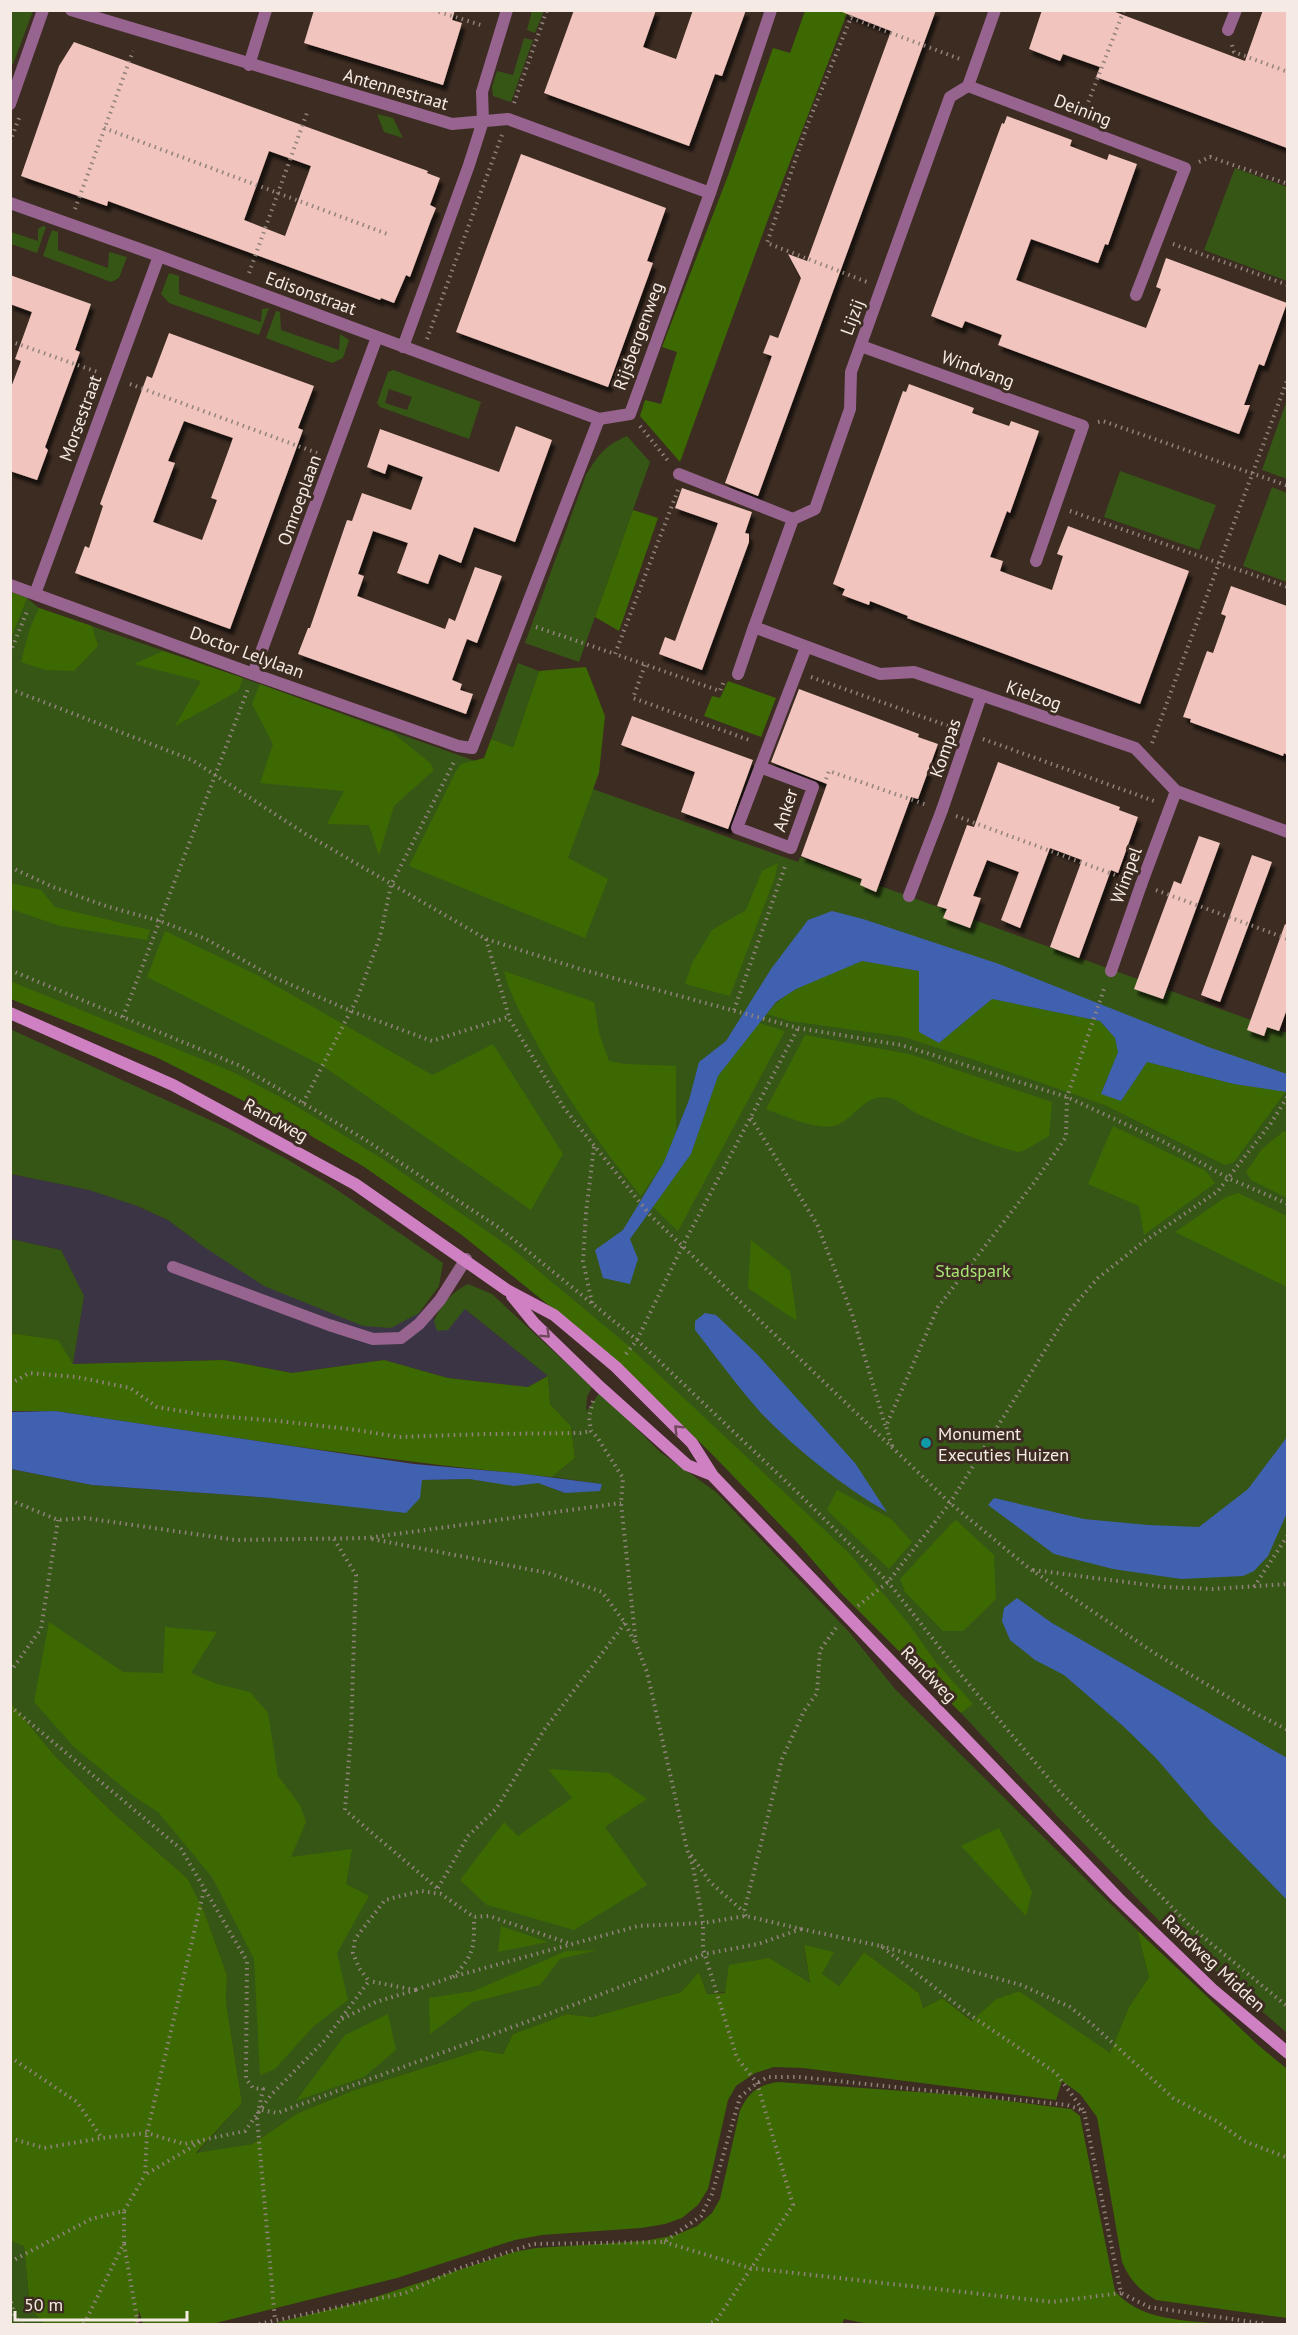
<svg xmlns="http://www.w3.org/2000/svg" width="1298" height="2335" font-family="'PT Sans',sans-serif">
<defs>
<filter id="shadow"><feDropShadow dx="3.5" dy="6" stdDeviation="1.5" flood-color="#0009"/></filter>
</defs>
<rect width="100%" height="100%" fill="#3c2c22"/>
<path fill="#3b3445" d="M11,1174L89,1190L137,1206L168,1220L204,1247L419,1314L421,1310L435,1319L465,1309L548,1376L528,1387L448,1378L384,1360L292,1373L224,1360L73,1364L84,1296L61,1250L11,1239Z"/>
<path fill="#365616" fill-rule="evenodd" d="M10,11H33L13,64L10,63Z
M532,11H544L535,33L527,30Z
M524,38L533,40L511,102L493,96L492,87L497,71L513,75Z
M377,114L393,118L403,138L384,132Z
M1235,168L1287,187V281L1204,250Z
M43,226L46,227L37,253L11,244V232L38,241V229Z
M52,230L58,232V250L108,268L109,252L127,257L119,278L111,282L43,256Z
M169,273L179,276V294L261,322L262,309L269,308L259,335L169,303L161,294Z
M276,311L280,312L281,330L339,350L340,334L349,340L343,358L332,363L266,338Z
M393,370L481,402L469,439L380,407L377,403L388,372ZM389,389L412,397L407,410L385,403Z
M1287,400V479L1262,470Z
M627,436L650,462L579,662L525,643L586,475C599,454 604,446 627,436Z
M1120,471L1216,505L1199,550L1104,517Z
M1272,487L1287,493V582L1243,566Z
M11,592L27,598L39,608L243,678L475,761L593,789L798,862L800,857L1287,1033V2033L1169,1931L1057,1816L961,1713L841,1593L796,1541L711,1453L613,1357L462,1235L363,1166L294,1126L156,1057L11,999Z
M518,663L539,671L513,747L491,739Z
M10,1029L223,1126L283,1157L330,1185L443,1263L439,1286L419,1313L391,1328L363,1326L264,1286L204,1247L168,1220L137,1206L89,1190L11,1174Z
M11,1239L61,1250L84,1296L73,1364L57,1340L11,1333Z
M468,1284L492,1294L592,1387L587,1397L586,1412L600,1392L660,1452L716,1492L850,1633L895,1689L1137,1930L1149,1977L1129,2007L1110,2054L1019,1991L996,1999L973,2021L942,1998L923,2008L919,1993L864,1952L839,1986L822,1975L804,1946L810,1984L707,1994L699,1972L681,1992L592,2017L567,2014L513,2034L503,2054L480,2050L354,2090L298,2113L252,2144L196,2154L242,2103L226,2002L227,1975L204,1911L188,1879L110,1810L56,1757L11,1703V1469L92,1485L272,1498L421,1480L469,1479L538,1483L565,1493L602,1484L552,1477L575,1458L571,1426L550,1404L548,1376L465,1309L448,1330L437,1331L434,1321C441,1304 452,1292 468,1284Z
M11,2241L24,2245L30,2308L44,2324H11Z"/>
<path fill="#3d6902" d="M805,11H848L767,222L680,462L640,416L645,400L661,404L677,352L662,347L729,173L773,48L790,53Z
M633,510L658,518L619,631L595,617Z
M11,592L27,598L11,638L10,592Z
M39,608L92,626L98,646L74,671L45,670L21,662L30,628Z
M163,651L243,678L238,691L175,726L201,681L134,664Z
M586,667L605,716L599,773L568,858L608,879L585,938L409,866L456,771L461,764L484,758L491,739L513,747L539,671Z
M728,681L776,698L761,737L704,716L712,696L720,698Z
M260,684L393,733L430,763L434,770L394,806L379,855L369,825L327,824L344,791L260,783L273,744L252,704Z
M778,863L775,877L730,996L685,984L692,963L712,930L746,910L762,871Z
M11,883L41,890L55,907L150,930L147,940L60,926L11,909Z
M165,931L257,975L432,1075L493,1044L563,1154L531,1210L323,1066L147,977Z
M862,961L919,971V1031L939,1043L992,999L1100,1021L1115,1038L1118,1052L1101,1093L1121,1101L1147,1062L1234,1084L1286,1091L1234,1162L1225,1165L1105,1105L972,1059L904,1037L790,1021L767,1014C789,985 829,975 862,961Z
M504,971L594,1002L599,1033L609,1061L625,1064L676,1066V1132L664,1162L641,1196C598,1143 562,1092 530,1031C520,1012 509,992 504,971Z
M10,981L233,1072L291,1103L381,1158L511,1248L625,1343L848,1552L908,1623L935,1661L973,1704L961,1713L841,1593L796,1541L711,1453L613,1357L462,1235L363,1166L294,1126L156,1057L11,999Z
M759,1023L785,1031L678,1231L653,1207L691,1154L718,1076Z
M805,1035L909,1054L1052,1102L1049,1136L1023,1151L1018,1152C984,1143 950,1129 918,1114C909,1110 900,1100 890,1098C865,1093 858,1115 839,1124C822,1133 785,1116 768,1110L766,1109Z
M1113,1126L1206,1171L1215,1183L1144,1235L1139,1206L1088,1184Z
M1284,1131L1287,1133V1198L1251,1180L1246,1172L1262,1149Z
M1238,1193L1287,1216V1287L1175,1232L1226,1197Z
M751,1240L790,1271L797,1321L748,1288Z
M11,1333L58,1340L73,1364L224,1360L292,1373L384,1360L448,1378L528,1387L548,1376L550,1404L571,1426L575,1458L552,1477C385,1461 221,1436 55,1411H11Z
M837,1490L891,1519L912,1542L889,1569L827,1510Z
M956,1520L994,1555L996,1599L963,1631H943L905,1592L900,1579L953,1522Z
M49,1622L123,1672L163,1673L165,1627L217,1632L191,1673L217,1684L250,1692L268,1713L278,1776L300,1805L306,1822L291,1857L352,1849L346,1884L369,1896L337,1953L348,2000L313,2027L275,2069L260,2075L254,1959L212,1877L158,1812L136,1798L74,1747L34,1702Z
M11,1703L56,1757L110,1810L188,1879L204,1911L227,1975L226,2002L242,2103L196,2153L252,2144L298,2113L354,2090L480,2050L503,2054L513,2034L567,2014L592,2017L681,1992L699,1972L707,1994L725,1993L729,1965L769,1958L810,1983L804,1945L834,1952L822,1974L839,1986L864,1952L919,1993L923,2008L942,1998L972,2021L996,1999L1019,1991L1110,2053L1129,2007L1149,1977L1137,1930L1258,2045L1287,2069V2318L1156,2300C1139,2290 1130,2280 1122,2262L1097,2117L1080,2094L1062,2081L1056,2100L803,2068L774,2067L755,2073L736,2086L728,2100L708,2189L698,2205L682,2218L665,2224L641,2228L542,2235L515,2240L397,2278L212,2324H143L139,2311L137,2324H44L30,2308L24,2246L11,2241Z
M548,1769L609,1773L647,1799L605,1827L647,1885L574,1930L487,1905L460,1880L504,1822L518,1836L572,1798Z
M999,1828L1032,1892L1026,1916L961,1846Z
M501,1926L548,1942L498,1952Z
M597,1950L560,1959L540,1985L473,2002L430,2034L429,1998L474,1991L566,1951Z
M388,2014L396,2050L364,2077L296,2101L345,2035Z
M778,2082L961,2095L1071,2109L1080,2116L1115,2291C1139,2320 1183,2320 1219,2324H869L844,2319L842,2324H271L360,2302L514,2252L536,2248L644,2241L676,2235L697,2226L712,2213L720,2199L740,2110C749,2092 758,2085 778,2082Z"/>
<path fill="#4061af" d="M832,911L863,919L999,964L1211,1048L1287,1074V1092L1234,1084L1147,1062L1121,1101L1101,1094L1118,1052L1115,1038L1100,1021L992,999L939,1043L919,1032V971L862,961L796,989L776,1002L718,1076L691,1154L630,1239L638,1259L630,1284L603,1278L595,1250L623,1230L664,1162L689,1100L699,1062L726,1041L771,969L808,920Z
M705,1313L716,1315L758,1355L855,1463L887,1512C841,1485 798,1451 761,1413C738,1387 717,1358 695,1330V1321Z
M55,1411L414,1464L517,1473L602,1484L600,1491L565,1493L538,1483L514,1486L469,1479L422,1480L420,1498L406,1513L272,1498L92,1485L11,1469V1412Z
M1287,1437V1513L1268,1556L1254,1571L1243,1576L1181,1579L1113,1569L1054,1554L988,1505L994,1498L1084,1519L1148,1525L1199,1527L1248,1489Z
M1017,1598L1052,1623L1287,1758V1900L1212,1823L1155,1757L1123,1726L1064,1675L1035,1660L1010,1640L1002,1621L1004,1608Z"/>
<path fill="#f1c4be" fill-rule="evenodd" filter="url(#shadow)" d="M314,10H455L452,20L462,23L443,85L304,43Z
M574,10H656L643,47L676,59L693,10H746L722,76L715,74L689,146L544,93Z
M842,10H936L758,496L725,483L772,356L763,353L770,335L778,338L801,278L788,254L807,261L891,31L842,12Z
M1042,10H1110L1245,61L1263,10H1287V148L1096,77L1100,67L1063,54L1060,61L1029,49Z
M74,42L428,171L427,173L440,178L430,205L436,208L431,220L410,277L406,275L394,303L381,298L380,300L108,201L107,206L21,176L59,66ZM269,151L311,166L285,236L244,220Z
M1007,116L1072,140L1070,146L1107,160L1109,154L1137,164L1108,245L1105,244L1098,263L1031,239L1016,280L1146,328L1161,289L1156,287L1166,258L1287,303L1264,366L1259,364L1244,405H1250L1239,434L998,345L1002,335L965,321L962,328L931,316L1002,123L1004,124Z
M521,154L666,208L647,261L653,263L608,387L456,332Z
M10,275L91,304L75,350L80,352L45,447L48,450L37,480L10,471V390L21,361L15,359L32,312L10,304Z
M169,333L314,386L298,428L303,430L230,629L75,573L85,546L89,548L103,506L100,504L147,376L152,378ZM184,421L233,438L211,498L217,500L202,540L153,522L175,463L168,461Z
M909,384L974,408L972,413L1009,426L1011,421L1039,431L1010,513L1007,511L990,557L1003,561L1000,571L1052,590L1063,556L1057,554L1068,526L1189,571L1140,704L907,618L908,616L870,601L869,605L842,595L845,589L833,584L903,391L906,392Z
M516,426L552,440L515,542L474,527L461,563L439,554L428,584L397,573L408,543L373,531L358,574L364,576L357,596L445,629L449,618L455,621L475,567L502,576L477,643L467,639L452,680L462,684L460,690L473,694L466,714L298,654L308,628H310L347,520L352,521L362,493L411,510L423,477L388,464L385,474L367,467L380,429L499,472Z
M682,488L752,512L745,533L749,534V542L702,670L659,654L665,637L675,641L718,523L675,508Z
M1231,586L1287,606V755L1284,753L1283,756L1190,722L1191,719L1183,717L1207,651L1213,653L1226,616L1221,614Z
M799,689L919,734L918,737L938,744L918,799L911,797L876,892L860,885L862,879L801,856L827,784L771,762Z
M632,716L753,760L728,829L681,812L695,772L621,745Z
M998,762L1120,807L1119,810L1138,817L1118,873L1111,870L1079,958L1050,947L1082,860L1050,848L1020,928L1001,920L1019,872L987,860L973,896L981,898L970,928L943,918L947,909L937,906L967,825L974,827Z
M1199,836L1220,843L1163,999L1134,989L1174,881L1181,884Z
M1252,855L1272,862L1220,1002L1201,995Z
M1285,924L1287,925V1009L1279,1031L1267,1027L1264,1036L1247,1030Z"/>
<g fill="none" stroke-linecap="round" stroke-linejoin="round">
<path stroke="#91837b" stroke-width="4" stroke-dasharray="1.5 4.5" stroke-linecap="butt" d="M433,10L484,26
M854,10L807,126L767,243L867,282
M851,18L960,59
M1232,45L1234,52L1288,72
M514,103L547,10
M1084,113L1124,10
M104,128L390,235
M10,142L19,118
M1199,162L1210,157L1288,184
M75,209L133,51
M1173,244L1288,285
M249,273L308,110
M427,339L502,135
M10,341L100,373
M130,384L317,453
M1098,422L1103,421L1288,486
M640,426L669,462
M678,490L615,654L720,691L724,681
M1070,511L1288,587
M536,627L615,654
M10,653L28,609
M645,665L633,698L752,741
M811,677L954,728
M10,689L192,760L304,833L486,939L580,969L798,1028L901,1045L1067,1097L1164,1142L1228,1178L1288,1204
M983,739L1154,801
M1152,743L1288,378
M826,779L829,771L927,805
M956,816L1126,879
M10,867L53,887L109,907L160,921L206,939L271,976L351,1011L432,1041L508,1017
M1156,890L1288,939
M486,939L510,1020L564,1108L650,1215L950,1503L1030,1569L1156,1654L1253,1712L1288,1730
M10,970L238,1065L364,1139L498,1227L637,1340L797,1492L888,1582L962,1676L1061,1793L1190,1926L1288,2007
M734,1010L786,864
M123,1017L248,689
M303,1103L357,999L380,937L391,885L454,762
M751,1118L817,1224L852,1314L885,1425
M592,1303L583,1261L586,1213L594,1147
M626,1354L637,1340L683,1245L798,1028
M10,1384L29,1373L77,1377L130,1388L157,1407L205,1415L278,1421L357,1430L398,1437L486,1434L580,1433L591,1431
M593,1401L589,1417L591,1431L597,1437L623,1478L621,1503L636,1644L647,1672L687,1849L693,1866L703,1923V1949L737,2058L757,2083L793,2205L716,2321L707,2324
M892,1446L886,1426L938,1307L1036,1180L1066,1137L1067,1097L1105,986
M10,1500L58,1520L85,1518L236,1540L367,1538L621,1503
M334,1539L356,1575L351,1733L345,1810L437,1888
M372,1539L548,1573L602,1592L625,1623L634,1641
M1033,1570L1164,1587L1212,1589L1288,1584
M1254,1587L1288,1535
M858,1606L888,1582L950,1503L1070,1310L1098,1278L1142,1243L1218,1191L1271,1123L1288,1096
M10,1672L41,1629L58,1520
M10,1706L181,1849L247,1961L246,2079L253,2088L263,2089L257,2118L275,2320
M691,1855L710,1882L744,1912
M438,1888L468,1836L496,1809L544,1730L625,1623
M746,1916L744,1912L782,1759L804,1711L817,1693L820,1650L836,1628
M801,1929L881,1946L970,2015L1056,2073L1083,2110
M881,1946L1021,1985L1070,2007L1093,2025L1173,2098L1216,2121L1244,2141L1288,2158
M453,1977C475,1954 474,1947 474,1917
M342,2019L376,2002L415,1990L369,1981
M10,2057L77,2102L102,2138L147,2133L184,2144L245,2131L271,2095L325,2040L369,1981L359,1968L353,1953L355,1939L385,1900L421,1891L441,1894L474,1917L489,1916L571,1944
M262,2110L277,2113L581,2002L705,1954L758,1944L801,1929L746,1916L703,1923L638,1926L452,1977L415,1990
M10,2138L44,2148L102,2138
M200,2142L145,2175L147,2133L204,1890
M664,2242L750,2268L1052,2302L1121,2293
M124,2244L138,2324
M10,2262L91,2219L124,2211L145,2175
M10,2296L14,2314L21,2324
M84,2324L124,2243V2211
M259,2324L405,2293L457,2269L533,2244L664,2242L701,2216L712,2194L740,2097L757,2083L768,2077H799L1067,2105L1084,2111L1121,2293L1149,2307L1266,2324"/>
<path stroke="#96648e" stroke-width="12" d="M738,674L754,627
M173,1267L329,1325L373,1339L401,1338L419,1324L440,1300L466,1259"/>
<path stroke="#96648e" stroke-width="12" d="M909,896L942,810
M1111,971L1141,885"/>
<path stroke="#96648e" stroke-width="12" d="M71,10L452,124L508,119L710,193
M1228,30L1236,10
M249,65L266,10
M968,86L1185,168L1136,295
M10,104L43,10
M10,203L159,256L599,419
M861,346L1083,426L1036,561
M403,347L469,165L483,121L482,92L507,10
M679,474L793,519L815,509L850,409L851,372L950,97L968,86L995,10
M793,519L754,627L880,674L914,672L1135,748L1176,791L1288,832
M10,585L253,674L458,746L472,748L599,419L630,414L710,193L771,10
M35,594L159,256
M253,674L377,337
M760,767L813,787L791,848L737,828L806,647
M942,810L981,696
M1141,885L1176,791"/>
<path stroke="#cf80c3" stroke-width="12" d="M10,1013L173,1085L355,1184L507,1290L554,1315L616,1367L692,1443L713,1476L1118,1898L1212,1989L1288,2053
M512,1296L534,1323L600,1387L687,1465L712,1475"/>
</g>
<defs><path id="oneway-chevron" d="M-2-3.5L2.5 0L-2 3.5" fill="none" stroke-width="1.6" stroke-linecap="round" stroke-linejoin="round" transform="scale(1.5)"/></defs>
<g stroke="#6f495a">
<use href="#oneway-chevron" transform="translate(546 1334) rotate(44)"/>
<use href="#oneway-chevron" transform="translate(678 1429) rotate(-135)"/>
</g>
<circle fill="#0f9aa8" stroke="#3c2c22" stroke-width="2" cx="926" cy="1443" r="6"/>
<g text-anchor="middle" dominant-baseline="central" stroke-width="6" stroke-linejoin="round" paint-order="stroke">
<g font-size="18" fill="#f6ebe4" stroke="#3c2c22">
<text transform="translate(396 89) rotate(16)">Antennestraat</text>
<text transform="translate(1083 110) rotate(21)">Deining</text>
<text transform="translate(311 293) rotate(20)">Edisonstraat</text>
<text transform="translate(852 317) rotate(-70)">Lijzij</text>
<text transform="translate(638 336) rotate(-70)">Rijsbergenweg</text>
<text transform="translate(978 369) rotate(20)">Windvang</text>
<text transform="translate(80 418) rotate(-70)">Morsestraat</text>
<text transform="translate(299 500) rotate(-70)">Omroeplaan</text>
<text transform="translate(247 652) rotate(20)">Doctor Lelylaan</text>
<text transform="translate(1034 695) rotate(19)">Kielzog</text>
<text transform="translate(945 748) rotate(-71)">Kompas</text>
<text transform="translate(785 810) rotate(-72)">Anker</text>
<text transform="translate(1126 875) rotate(-70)">Wimpel</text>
<text transform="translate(276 1120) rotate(29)">Randweg</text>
<text transform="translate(929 1674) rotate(46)">Randweg</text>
<text transform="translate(1214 1963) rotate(43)">Randweg Midden</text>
</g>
<g font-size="18" fill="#a8e673" stroke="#3c2c22">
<text x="973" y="1270">Stadspark</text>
</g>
<g font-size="18" fill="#f6ebe4" stroke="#3c2c22" text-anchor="start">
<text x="938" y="1433">Monument<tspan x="938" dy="21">Executies Huizen</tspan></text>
</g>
</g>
<rect width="1298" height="2335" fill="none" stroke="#f6ebe4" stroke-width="24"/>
<path d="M15 2311v9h172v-9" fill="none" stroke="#f6ebe4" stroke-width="3"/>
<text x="24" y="2311" font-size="18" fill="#f6ebe4" stroke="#3c2c22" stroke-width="4.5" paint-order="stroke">50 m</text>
</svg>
